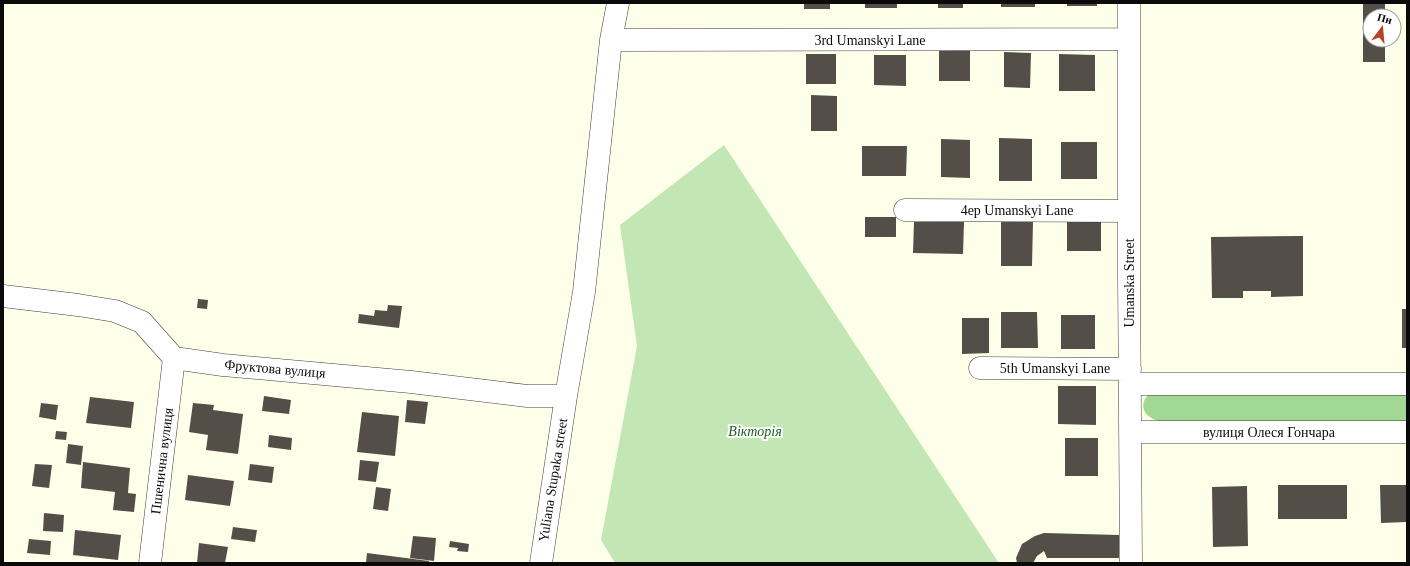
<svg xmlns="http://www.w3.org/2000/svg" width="1410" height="566" font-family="'Times New Roman',serif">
<rect width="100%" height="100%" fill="#feffe8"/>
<path fill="#c2e7b4" d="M724,145L999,563H615L601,540L637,346L620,225Z"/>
<path fill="#a1d893" d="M1407,391V421H1158C1142,416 1138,403 1151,392Z"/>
<path fill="#534e47" d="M804,3H830V9H804Z
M865,3H897V8H865Z
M938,3H963V8H938Z
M1001,3H1035V7H1001Z
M1067,3H1097V6H1067Z
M1363,3H1385V16H1370V40H1385V62H1363Z
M939,49H970V81H939Z
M1004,52L1031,53L1030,88L1004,87Z
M806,54H836V84H806Z
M1059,54L1095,55V91H1059Z
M874,55H906V86L874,85Z
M811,95L837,96V131H811Z
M999,138L1032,139V181H999Z
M941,139L970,140V178L941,177Z
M1061,142H1097V179H1061Z
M862,146H907L906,176H862Z
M865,217H896V237H865Z
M1067,221H1101V251H1067Z
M914,222H964L963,254L913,253Z
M1001,222H1033L1032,266H1001Z
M1303,236V296L1271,297V291H1243V298H1212L1211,237Z
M198,299L208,300L207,309L197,308Z
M388,305L402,306L399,328L358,323L359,314L374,316L375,310L387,311Z
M1402,309H1407V348H1402Z
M1001,312H1037L1038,348H1001Z
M1061,315H1095V349H1061Z
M962,318H989V353L962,354Z
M1058,386H1096V425L1058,424Z
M264,396L291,400L289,414L262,411Z
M90,397L134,402L131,428L86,423Z
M407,400L428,402L425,424L405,422Z
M41,403L58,405L56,420L39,417Z
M193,403L214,405L213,410L243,414L238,454L206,450L208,435L189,432Z
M362,412L399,416L395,456L357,452Z
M56,431L67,432L66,440L55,439Z
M269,435L292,438L291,450L268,447Z
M1065,438H1098V476H1065Z
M68,444L83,446L81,465L66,463Z
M360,460L379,462L376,482L358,480Z
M83,462L130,468L128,493L136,494L134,512L113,510L115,492L81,488Z
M35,464L52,465L49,488L32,486Z
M250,464L274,467L272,483L248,480Z
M188,475L234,481L230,506L185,500Z
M1278,485H1347V519H1278Z
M1380,485H1407V522L1381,523Z
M1247,486L1248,546L1213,547L1212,487Z
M376,487L391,489L388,511L373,509Z
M44,513L64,515L63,532L43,531Z
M233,527L257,530L255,542L231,539Z
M75,530L121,535L118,560L73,555Z
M1044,533L1119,535V558H1047L1044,551L1037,556L1033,563H1017L1016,558L1022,544L1035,536Z
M413,536L436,538L434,561L410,558Z
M29,539L51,541L50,555L27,553Z
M450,541L469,544L468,552L457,551L458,548L449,547Z
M199,543L228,547L225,563H197Z
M367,553L429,561V563H366Z"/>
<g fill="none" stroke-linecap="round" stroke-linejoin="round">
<g stroke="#3d3d3d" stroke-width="23">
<path id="minor" d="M1129,3V274L1131,563
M611,40L1129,39
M905,210L1129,211
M3,296L78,305L115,311L142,322L174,358L223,365L411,382L527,396H566
M980,368L1130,369
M1130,384H1407
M1130,432H1407
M150,563L174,358
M541,563L566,396L584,292L611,40L618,3"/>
</g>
<use href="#minor" stroke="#fff" stroke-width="22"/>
</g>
<g text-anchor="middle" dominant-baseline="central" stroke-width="4" stroke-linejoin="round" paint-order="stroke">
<g font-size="14" fill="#0a0a0a" stroke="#fff">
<text x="870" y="40">3rd Umanskyi Lane</text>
<text x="1017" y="210">4ер Umanskyi Lane</text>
<text transform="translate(1129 283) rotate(-90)">Umanska Street</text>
<text x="1055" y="368">5th Umanskyi Lane</text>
<text transform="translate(275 369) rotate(5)">Фруктова вулиця</text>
<text x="1269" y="432">вулиця Олеся Гончара</text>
<text transform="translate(162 461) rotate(-83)">Пшенична вулиця</text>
<text transform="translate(553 480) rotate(-81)">Yuliana Stupaka street</text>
</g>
<g font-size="14" font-style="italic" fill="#1d601f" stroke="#fff">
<text x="755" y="431">Вікторія</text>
</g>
</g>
<rect width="1410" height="566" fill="none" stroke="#0a0a0a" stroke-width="8"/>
<g transform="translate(1382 28) rotate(16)"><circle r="19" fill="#ffffff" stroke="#9d9d9d"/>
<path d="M0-3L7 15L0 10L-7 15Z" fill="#b74226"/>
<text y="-6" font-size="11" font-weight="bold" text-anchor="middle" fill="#0a0a0a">Пн</text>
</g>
</svg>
